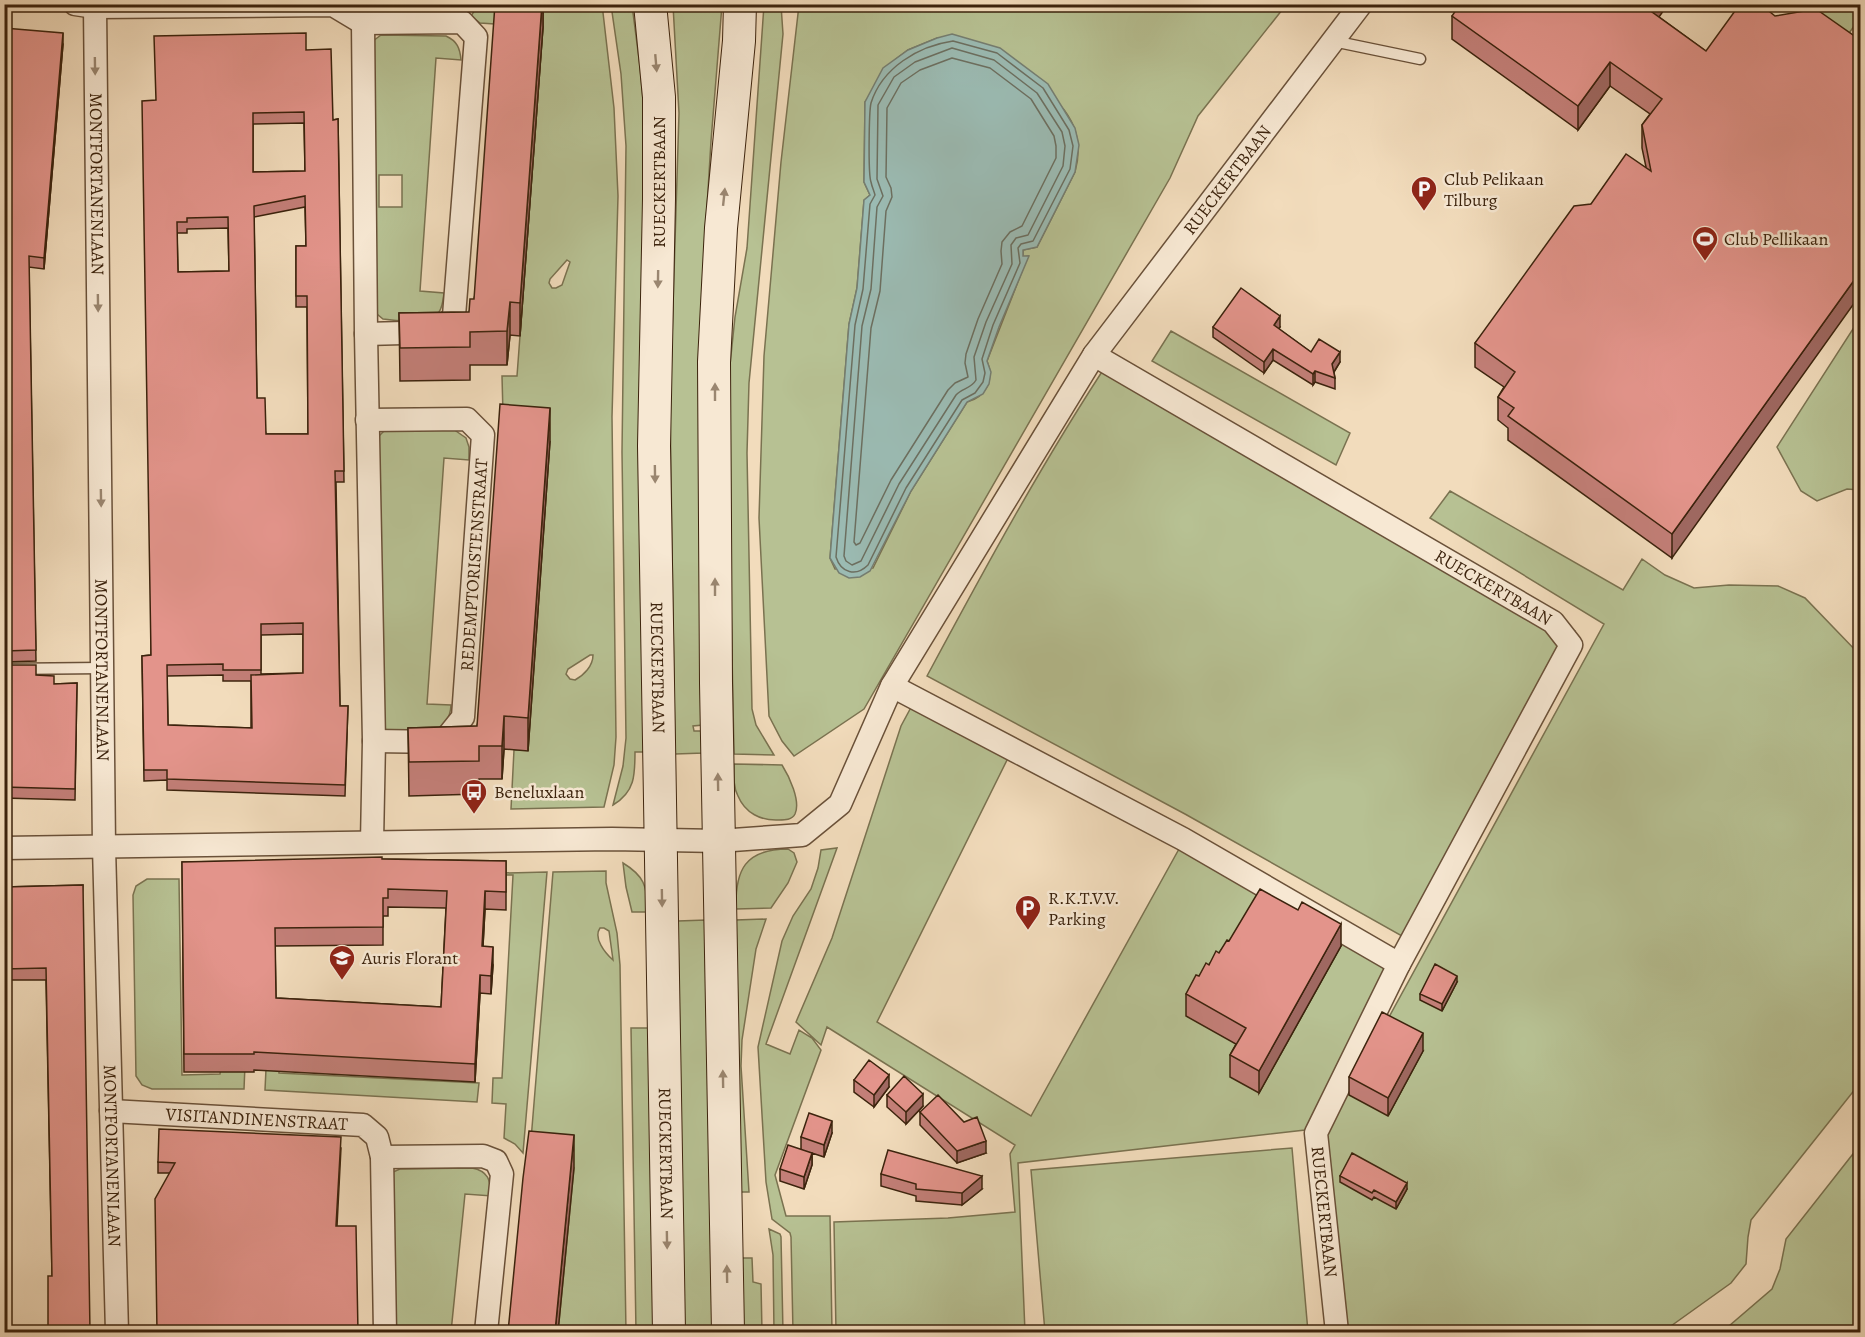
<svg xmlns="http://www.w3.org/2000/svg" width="1865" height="1337" font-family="Alegreya,serif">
<rect width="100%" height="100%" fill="#f2dcbc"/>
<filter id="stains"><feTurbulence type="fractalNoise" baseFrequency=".00333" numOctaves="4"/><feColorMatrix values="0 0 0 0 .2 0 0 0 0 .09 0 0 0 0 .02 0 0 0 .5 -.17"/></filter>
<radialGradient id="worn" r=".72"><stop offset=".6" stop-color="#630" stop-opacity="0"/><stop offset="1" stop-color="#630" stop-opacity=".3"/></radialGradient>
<path fill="#b7c193" stroke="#7a7250" stroke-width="1.5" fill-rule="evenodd" d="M602,4L614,108L618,196L612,417L616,737L614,765L604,807L511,809L514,750H528L503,414L502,376H517L543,27L480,23L471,16L478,5ZM567,260L570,262L562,285L556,288H552L549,283L550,279ZM590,655H593C593,666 584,675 575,680L570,679L566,674L568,669Z
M611,5H632L640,67L645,122L647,752H635C635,775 635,792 613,805L623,766L626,738L622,452L626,146L621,74Z
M673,5H722L711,141L702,290L703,725L693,726L694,731H703L704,753L675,754L670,404L679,113Z
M764,5H781L783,34L749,383L747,453L752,709L756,725L774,755L734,754L729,503L730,365L735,317L747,248Z
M799,5H1286L1198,116L1170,178L864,709L794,756L782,741L769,716L759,518L764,356L781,162ZM937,38L1060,105C1077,124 1082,147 1075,172L1037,247L1023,250V257L1028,256L987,361C995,379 986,397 967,402L911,491L873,568L835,569L830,558L849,324L857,288L864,200L870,195L864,182L865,102L896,59L908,50Z
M1802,5H1860V24L1857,22L1847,36Z
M381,35L446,36C457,41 460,48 461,60L436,58L420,291L444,293C443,300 443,306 439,312C428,324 398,321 383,319L377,314L376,310L373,41ZM379,175H402V207H379Z
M1860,318V490L1847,489L1817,501L1801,491L1777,447Z
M1171,331L1350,433L1336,465L1152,361Z
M1111,358L1575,631L1409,940L1185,814L927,676C985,568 1043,461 1111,358Z
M453,429L466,438L469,447V460L444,458L427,704L451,705C449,741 412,731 386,730L384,727L379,436L384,431Z
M1450,491L1623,590L1642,559L1665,575L1694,588L1729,585L1778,586L1805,598L1860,655V1083L1751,1220L1748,1237L1746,1264L1731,1283L1671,1326L1666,1332H1347L1325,1134L1604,624L1430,518Z
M915,700L1012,750L877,1022L1031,1116L1184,840L1399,962L1305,1130L1018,1163L1025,1332H836L834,1222L948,1218L1015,1212L1010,1154L1015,1145L827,1027L821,1045L796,1022L832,938L901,726Z
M734,764L782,765C789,776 801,801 795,814C792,820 785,820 779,820C761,821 745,813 738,796C733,787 734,775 734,764Z
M837,848L766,1044L790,1054L799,1030L812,1038L821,1050L775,1175L786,1216H830L832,1332H793L791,1237L790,1233L772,1219L766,1182L758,1047L782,941L793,916L811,889L818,868L821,850Z
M788,849L794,853L797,862L788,883L771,908L736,909C735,870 745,849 788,849Z
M623,863C646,877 646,887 649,912H632L626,887Z
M606,871V883L617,933L620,965L626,1332H558L574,1168L529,1164L553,872ZM600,928H604L609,931L613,960C605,953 593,938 600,928Z
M547,872L523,1153L515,1144L504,1138L506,1104L492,1103L493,1078H502L513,875H415Z
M147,879H179L182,1075L220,1074L221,1066L245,1065L244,1089H152L142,1085L136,1076L133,895L136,886Z
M766,919L756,949L742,1040L741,1066L749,1192H741L736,920Z
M706,920L713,1332H684L678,921Z
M631,1028H649L656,1332H636Z
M266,1069H279V1073L479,1083L477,1102L265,1090Z
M1860,1145V1332H1722L1772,1289L1780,1269L1786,1239Z
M1292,1148L1308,1332H1045L1031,1170Z
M472,1168C489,1171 490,1181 492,1196L465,1194L451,1332H393V1172L400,1169Z
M769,1229L780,1234L781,1237L783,1332H774L773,1255Z
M742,1258H752L753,1282L761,1284L762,1332H743Z"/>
<path fill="#9bbbb3" stroke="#757e71" stroke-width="1.5" d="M952,34L1000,48L1048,84L1075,128L1079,145L1075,172L1037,247L1023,250V256H1029L999,327L987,361L991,372L989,384L983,394L967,402L911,491L870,571L860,577L849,578L839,573L830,558L849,324L857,288L864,200L870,195L864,182L865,102L883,68L908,50L937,38Z"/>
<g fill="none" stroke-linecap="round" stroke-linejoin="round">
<path stroke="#6c6f60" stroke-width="1.5" d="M953,41L997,53L1043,88L1069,130L1073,146L1070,169L1033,241L1021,244L1018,248L1020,263L993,325L982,359L985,373L983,382L975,393L962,400L906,488L868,565C856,577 841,573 836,557L855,325L863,289L870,204L875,195C874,191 872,187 871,182C868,174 869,111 871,103C882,68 918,46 953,41Z
M952,48L994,60L1037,93L1062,132L1065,146L1063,166L1028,235L1016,238L1011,245L1012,264L986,322L974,357L976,380C971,389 962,388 956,395L899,484L861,561L852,565L846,561L844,556L862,326L871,289L877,207L883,196L877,179L878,105L894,77L915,62Z
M952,58L990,68L1031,99L1054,136L1056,146V158L1022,226L1010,232L1002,242L1001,251L1002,264L978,319L966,354L965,363L968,377L955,383L948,390L891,480L860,543L856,545L854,542L871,328L880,291L886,211L892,197L891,188L886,177L887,108L901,83L920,70Z"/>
<g stroke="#6a5139" stroke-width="13">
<path id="service" d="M1333,41L1420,59
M4,669L102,668"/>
</g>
<g stroke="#6a5139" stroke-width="25">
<g id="minor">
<path d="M75,4L95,7L333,5L363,23L462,22L476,37L454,316L440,332L366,334"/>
<path id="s1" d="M95,7L104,847L117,1332"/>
<path d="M363,23L366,334L374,741L372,842"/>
<path id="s2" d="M1094,355L1553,622L1571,645L1399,964L1316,1133L1337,1332"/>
<path d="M367,420L467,419L483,435L463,717L443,742L374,741"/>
<path d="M892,686L1183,839L1399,964"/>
<path id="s3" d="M4,848L612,839L719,841L802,835L840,804L892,686L1094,355L1361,4"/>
<path id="s4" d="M111,1111L363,1125L377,1137L382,1157L385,1332"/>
<path d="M382,1157L483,1156L496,1161L502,1174L486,1332"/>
</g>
</g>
<g stroke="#3c230d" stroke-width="34">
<g id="secondary">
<path id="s5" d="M650,4L659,97V199L654,446L669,1332"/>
<path d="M728,1332L716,683L714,362L721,228L739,41L740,4"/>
</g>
</g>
<use href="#service" stroke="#f7e8d3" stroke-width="10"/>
<use href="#minor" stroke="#f7e8d3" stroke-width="22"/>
<use href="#secondary" stroke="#f7e8d3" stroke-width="32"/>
</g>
<path fill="#c37f78" stroke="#3c230d" stroke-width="1.5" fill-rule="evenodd" d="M543,4V27L520,336L510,335L507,365H470V380L400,381L399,313L469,312L474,299Z
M1452,16L1659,17L1706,51L1672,558L1508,440V428L1498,420V397L1504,387L1475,367V343L1591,204L1646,167L1642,148V125L1650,114L1610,86L1578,130L1452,39Z
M4,28L63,44L44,269L29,267L36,661L4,662Z
M306,50L333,120L338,119L344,482H336L340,706H348L345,796L167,790V780L144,781L142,656L151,655L156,100ZM304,123L305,171L253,172V124ZM305,207L306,246H296V307H307L308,434H266L257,398L254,217ZM228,228L229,271L178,272L177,233H187V229ZM303,634V673L261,674V635ZM223,675V681H251V728L168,725L167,676Z
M1213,327H1280L1279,329L1311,352L1340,362L1334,372L1335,378V389L1315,382L1313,385L1273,360L1264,373L1213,337Z
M550,441L528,751L504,749L502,779H479V794L409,796L408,728L477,726Z
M4,665L36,675L54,684L77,683L75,800L4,798Z
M382,859L506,861V910L485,909L483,946L493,965L491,994L480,993L475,1082L254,1070V1072H184L182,862ZM388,907L446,908L441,1007L276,998L275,946L383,945V916H388Z
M83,885L52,1276L46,980H4V887Z
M1229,941L1341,946L1259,1093L1230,1077V1055L1236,1044L1186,1016V994L1199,976Z
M1457,982L1442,1011L1420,1000V994Z
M1423,1051L1388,1116L1349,1095V1077Z
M854,1080L889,1087L874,1107L854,1092Z
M887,1095L923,1106L906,1124L887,1107Z
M920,1112L986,1153L957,1163L920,1125Z
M832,1133L824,1157L812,1153V1165L804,1189L780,1181V1169L801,1149V1137Z
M341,1148L337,1226L169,1173H158V1162Z
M881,1174L982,1189L962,1205L916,1201V1196L881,1186Z
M1340,1176L1407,1189L1396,1209L1374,1197L1372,1200L1340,1182Z"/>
<path fill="#9f6861" stroke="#3c230d" stroke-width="1.5" d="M542,4H543V27L520,336V303Z
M1652,4H1668L1648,33V9Z
M63,33V44L44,269V258Z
M1610,62V86L1578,130V106Z
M1860,272V295L1672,558V534Z
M510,302V335L507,365V331Z
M1280,316V327L1274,336V325Z
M1273,349V360L1264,373V362Z
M1340,352V362L1332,375V364Z
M1315,371V382L1313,385V374Z
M550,408V441L528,751V718Z
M504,716V749L502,779V746Z
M485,891V909L482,964V946Z
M1341,924V946L1259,1093V1071Z
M493,947V965L491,994V976Z
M480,975V993L475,1082V1064Z
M1457,976V982L1442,1011V1004Z
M1423,1033V1051L1388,1116V1098Z
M889,1075V1087L874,1107V1095Z
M923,1094V1106L906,1124V1112Z
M832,1121V1133L824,1157V1145Z
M574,1135V1168L558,1332H555Z
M986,1141V1153L957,1163V1151Z
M812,1153V1165L804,1189V1177Z
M982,1176V1189L962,1205V1193Z
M1407,1183V1189L1396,1209V1202Z"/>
<path fill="#e3948b" stroke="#3c230d" stroke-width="1.5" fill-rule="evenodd" d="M495,4H542L520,303L510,302L507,331L470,332V347L400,348L399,313L469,312L470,299H474Z
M1460,4H1652L1648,9L1706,51L1740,4H1760L1775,16L1816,9L1860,40V272L1672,534L1508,416L1514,408L1498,397L1515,372L1475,343L1574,206L1591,204L1626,154L1651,171L1642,125L1662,99L1610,62L1578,106L1452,16Z
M4,28L63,33L44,258L29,256L36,650L4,651Z
M306,33V50L331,49L333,120L338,119L344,471H335L340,706H348L345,785L167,779V770H144L142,656L151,655L142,101L156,100L154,36ZM304,112L305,171L253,172V113ZM305,196L306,246H296V296H307L308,434H266L265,398H257L254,206ZM228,217L229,271L178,272L177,222H187V218ZM303,623V673L251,675L252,728L168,725L167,665L223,664V670H261V624Z
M1241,288L1280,316L1274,325L1311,352L1319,339L1340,352L1332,364L1335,378L1315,371L1313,374L1273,349L1264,362L1213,327Z
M500,404L550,408L528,718L504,716L502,746H479V761L409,762L408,728L477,726Z
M4,665H36V675L54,676V684L77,683L75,789L4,787Z
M382,857V859L506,861V892L485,891L482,946L493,947L491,976L480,975L475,1064L254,1052V1054H184L182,862ZM388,889L447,891L441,1007L276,998L275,928L383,927V898H388Z
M83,885L90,1332H48V1276H52L46,968L4,969V887Z
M1260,889L1298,910L1302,902L1341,924L1259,1071L1230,1055L1246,1028L1186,994L1196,975L1199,976L1206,963L1209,965L1216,951L1219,953L1227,940L1229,941Z
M1435,964L1457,976L1442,1004L1420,994Z
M1382,1012L1423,1033L1388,1098L1349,1077Z
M869,1060L889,1075L874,1095L854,1080Z
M904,1076L923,1094L906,1112L887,1095Z
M938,1095L964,1122L977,1117L986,1141L957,1151L920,1112Z
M809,1113L832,1121L824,1145L801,1137Z
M159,1129L341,1137L336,1226H356L358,1332H157L155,1199L175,1163L158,1162Z
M529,1131L574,1135L555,1332H508L523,1178Z
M788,1145L812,1153L804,1177L780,1169Z
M888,1150L982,1176L962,1193L916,1189V1184L881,1174Z
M1352,1153L1407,1183L1396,1202L1374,1190L1372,1193L1340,1176Z"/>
<defs><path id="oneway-solid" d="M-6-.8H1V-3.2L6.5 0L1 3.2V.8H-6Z" transform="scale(1.5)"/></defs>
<g fill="#9a8670">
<use href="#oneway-solid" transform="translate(656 63) rotate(85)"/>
<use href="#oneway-solid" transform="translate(95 66) rotate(89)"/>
<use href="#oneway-solid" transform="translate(724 197) rotate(-84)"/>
<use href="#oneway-solid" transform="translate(658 279) rotate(91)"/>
<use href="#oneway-solid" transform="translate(98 303) rotate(89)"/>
<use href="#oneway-solid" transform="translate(715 392) rotate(-90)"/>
<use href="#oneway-solid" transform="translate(655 474) rotate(89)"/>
<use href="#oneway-solid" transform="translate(101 498) rotate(89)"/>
<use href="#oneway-solid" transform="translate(715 587) rotate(-90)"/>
<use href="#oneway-solid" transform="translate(718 782) rotate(-91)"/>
<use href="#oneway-solid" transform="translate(662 898) rotate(89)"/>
<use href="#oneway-solid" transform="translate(723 1079) rotate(-91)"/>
<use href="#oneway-solid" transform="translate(667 1240) rotate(89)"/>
<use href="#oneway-solid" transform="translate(727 1274) rotate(-91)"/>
</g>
<defs>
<g id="parking-pin" transform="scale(1.35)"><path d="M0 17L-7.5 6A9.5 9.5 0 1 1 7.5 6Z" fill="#8f2418" stroke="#f7e8d3"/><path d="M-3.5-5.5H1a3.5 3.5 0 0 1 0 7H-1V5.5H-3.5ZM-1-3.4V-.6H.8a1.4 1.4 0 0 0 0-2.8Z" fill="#fff"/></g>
<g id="stadium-pin" transform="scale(1.35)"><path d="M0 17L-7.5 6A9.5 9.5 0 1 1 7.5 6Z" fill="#8f2418" stroke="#f7e8d3"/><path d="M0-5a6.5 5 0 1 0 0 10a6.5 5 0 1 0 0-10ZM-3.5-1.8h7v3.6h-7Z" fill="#fff"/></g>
<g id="bus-pin" transform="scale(1.35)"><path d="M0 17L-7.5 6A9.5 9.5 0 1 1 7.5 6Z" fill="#8f2418" stroke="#f7e8d3"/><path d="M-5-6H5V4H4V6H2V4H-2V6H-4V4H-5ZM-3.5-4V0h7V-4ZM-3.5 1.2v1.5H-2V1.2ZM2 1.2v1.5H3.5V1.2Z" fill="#fff"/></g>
<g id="school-pin" transform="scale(1.35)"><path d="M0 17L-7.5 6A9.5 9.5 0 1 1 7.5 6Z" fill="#8f2418" stroke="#f7e8d3"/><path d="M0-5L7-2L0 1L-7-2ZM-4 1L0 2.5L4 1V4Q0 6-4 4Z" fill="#fff"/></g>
</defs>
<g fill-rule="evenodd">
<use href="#parking-pin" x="1424" y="189"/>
<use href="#stadium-pin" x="1705" y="239"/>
<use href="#bus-pin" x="474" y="792"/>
<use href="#parking-pin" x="1028" y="908"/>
<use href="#school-pin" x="342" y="958"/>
</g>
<g text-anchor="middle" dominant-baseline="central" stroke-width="5" stroke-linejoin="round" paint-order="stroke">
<g font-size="18" fill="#3c230d" stroke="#f7e8d3" text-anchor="start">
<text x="1444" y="179">Club Pelikaan<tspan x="1444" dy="21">Tilburg</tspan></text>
<text x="1724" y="239">Club Pellikaan</text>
<text x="494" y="792">Beneluxlaan</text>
<text x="1048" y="898">R.K.T.V.V.<tspan x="1048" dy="21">Parking</tspan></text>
<text x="362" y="958">Auris Florant</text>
</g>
<g font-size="18" fill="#3c230d" stroke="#f7e8d3">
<text stroke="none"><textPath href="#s3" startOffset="1584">RUECKERTBAAN</textPath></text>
<text transform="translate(659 182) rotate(-90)">RUECKERTBAAN</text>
<text stroke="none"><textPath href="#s1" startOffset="177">MONTFORTANENLAAN</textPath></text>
<text transform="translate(474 565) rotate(-86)">REDEMPTORISTENSTRAAT</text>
<text stroke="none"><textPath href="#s2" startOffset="462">RUECKERTBAAN</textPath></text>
<text stroke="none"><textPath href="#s5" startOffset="664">RUECKERTBAAN</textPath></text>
<text stroke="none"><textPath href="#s1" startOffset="663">MONTFORTANENLAAN</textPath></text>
<text stroke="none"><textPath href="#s4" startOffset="146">VISITANDINENSTRAAT</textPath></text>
<text stroke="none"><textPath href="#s5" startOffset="1150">RUECKERTBAAN</textPath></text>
<text stroke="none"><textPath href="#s1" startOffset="1149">MONTFORTANENLAAN</textPath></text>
<text stroke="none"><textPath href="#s2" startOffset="1190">RUECKERTBAAN</textPath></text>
</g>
</g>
<rect width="1865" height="1337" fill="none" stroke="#f2dcbc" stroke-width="24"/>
<rect x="6" y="6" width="1853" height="1325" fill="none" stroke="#3c230d" stroke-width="3"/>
<rect x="12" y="12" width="1841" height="1313" fill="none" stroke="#3c230d" stroke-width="1.5"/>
<rect width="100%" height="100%" filter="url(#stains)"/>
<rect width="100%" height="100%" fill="url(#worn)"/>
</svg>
